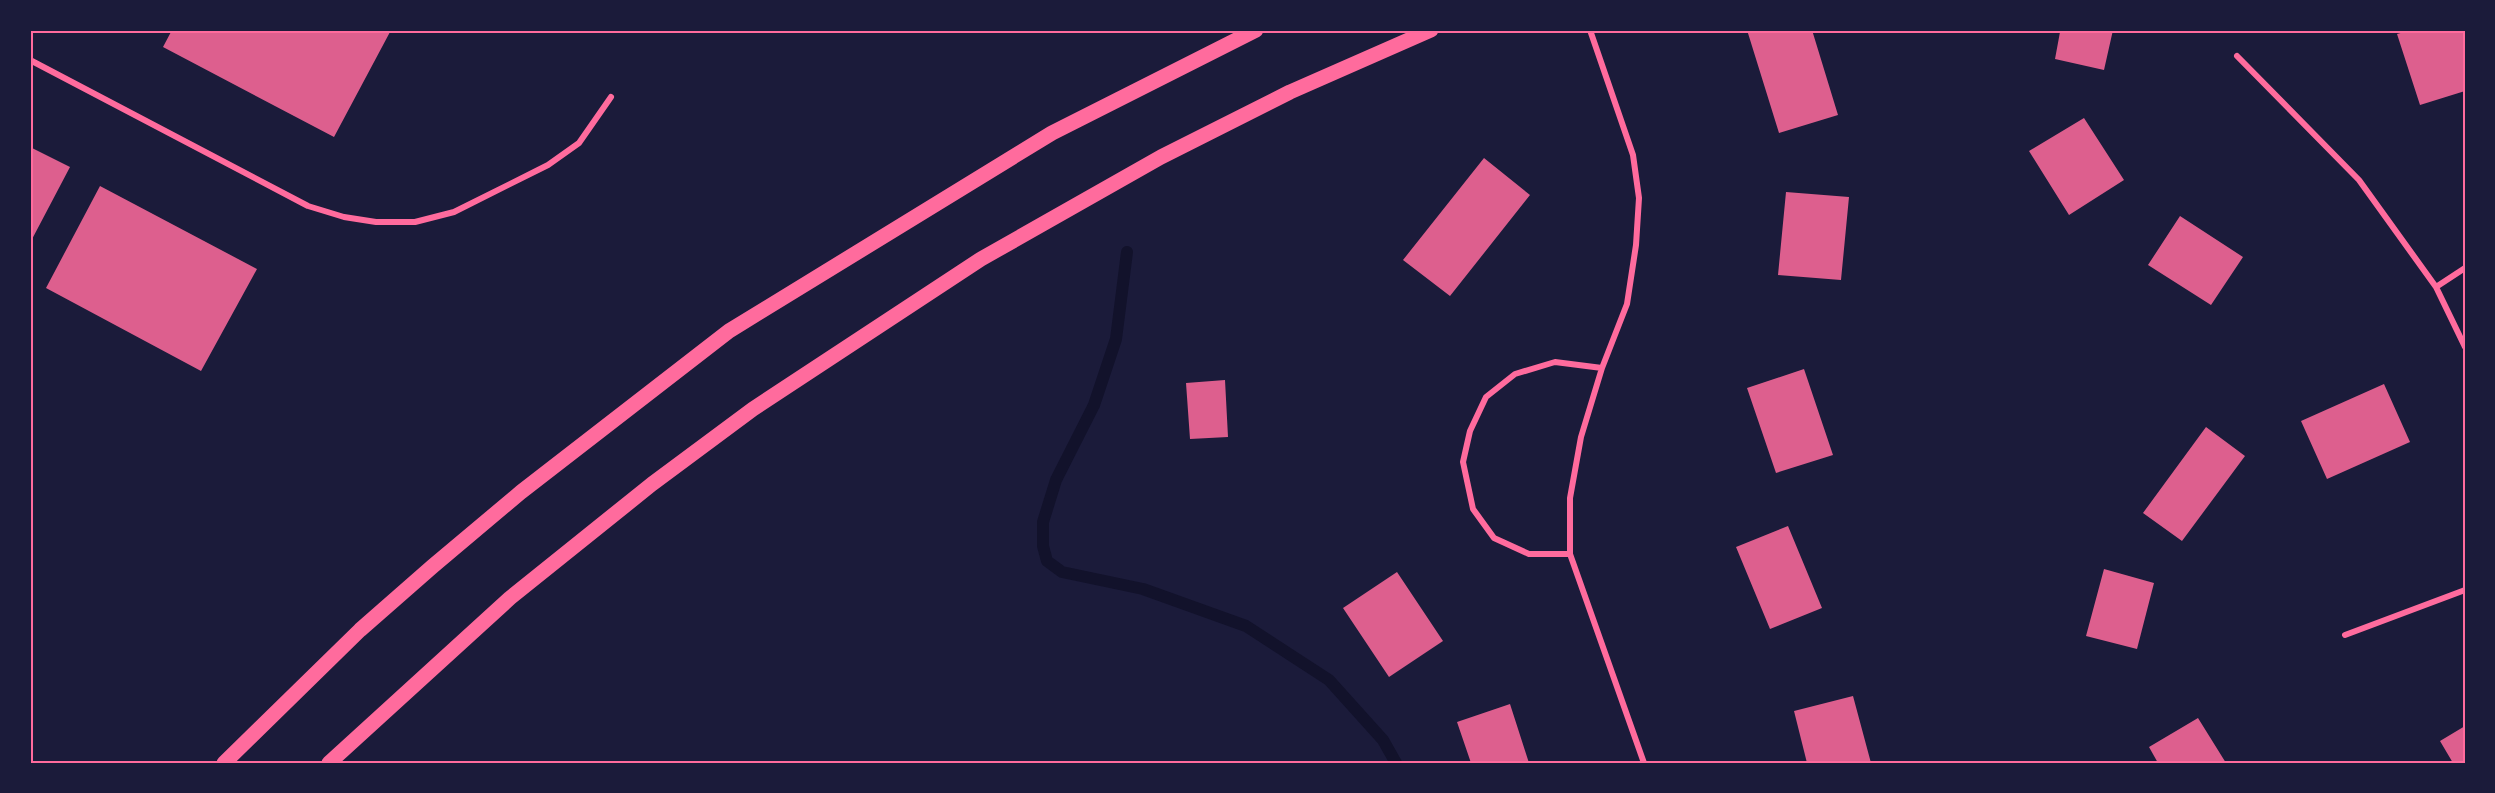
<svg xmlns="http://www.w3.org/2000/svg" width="2495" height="793" font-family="'Golos Text',sans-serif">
<rect width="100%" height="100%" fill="#1b1b3a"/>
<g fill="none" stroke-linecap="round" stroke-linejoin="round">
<path stroke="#12122b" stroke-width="12" d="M1127,252L1116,339L1094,405L1056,480L1043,522V546L1047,561L1062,572L1143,589L1246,626L1329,680L1383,740L1396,763"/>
</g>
<path fill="#dd5f8e" d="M172,30H385L390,32L334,137L163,47Z
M1747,30H1812L1838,115L1779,133Z
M2054,30H2113L2104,70L2055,59L2060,32Z
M2411,30H2465V91L2420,105L2397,34Z
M2084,118L2124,180L2069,215L2029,151Z
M30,147L70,167L30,243Z
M1484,158L1530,195L1450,296L1403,260Z
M100,186L257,269L201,371L46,288Z
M1786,192L1849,197L1841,280L1778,275Z
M2180,216L2243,257L2211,305L2148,265Z
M1804,369L1833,455L1776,473L1747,388Z
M1225,380L1228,437L1190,439L1186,383Z
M2384,384L2410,442L2327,479L2301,421Z
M2206,427L2245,456L2182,541L2143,513Z
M1788,526L1822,608L1770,629L1736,547Z
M2104,569L2154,583L2137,649L2086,636Z
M1397,572L1443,641L1389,677L1343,608Z
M1853,696L1871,763H1807L1794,711Z
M1510,704L1529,763H1471L1457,722Z
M2198,718L2226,763H2158L2149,747Z
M2465,726V763H2453L2440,741Z"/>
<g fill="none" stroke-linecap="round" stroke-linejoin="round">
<path stroke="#ff6b9d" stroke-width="6" d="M1590,30L1633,155L1639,198L1636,245L1627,304L1602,368L1581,437L1570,498V554L1644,763
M2237,56L2359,180L2436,287L2465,347
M30,60L308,206L344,217L376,222H415L454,212L548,165L579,143L611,97
M2436,287L2465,268
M1570,554H1529L1494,538L1473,509L1463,462L1470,431L1486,397L1515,374L1555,362L1602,368
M2345,635L2465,590"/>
<path stroke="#ff6b9d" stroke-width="15" d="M224,763L360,630L433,566L521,492L729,331L1052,133L1256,30
M329,763L510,598L652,484L753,409L981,259L1161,157L1290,92L1431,30"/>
</g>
<rect width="2495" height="793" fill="none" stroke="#1b1b3a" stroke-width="63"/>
<rect x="32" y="32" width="2432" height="730" fill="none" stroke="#ff6b9d" stroke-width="2"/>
</svg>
